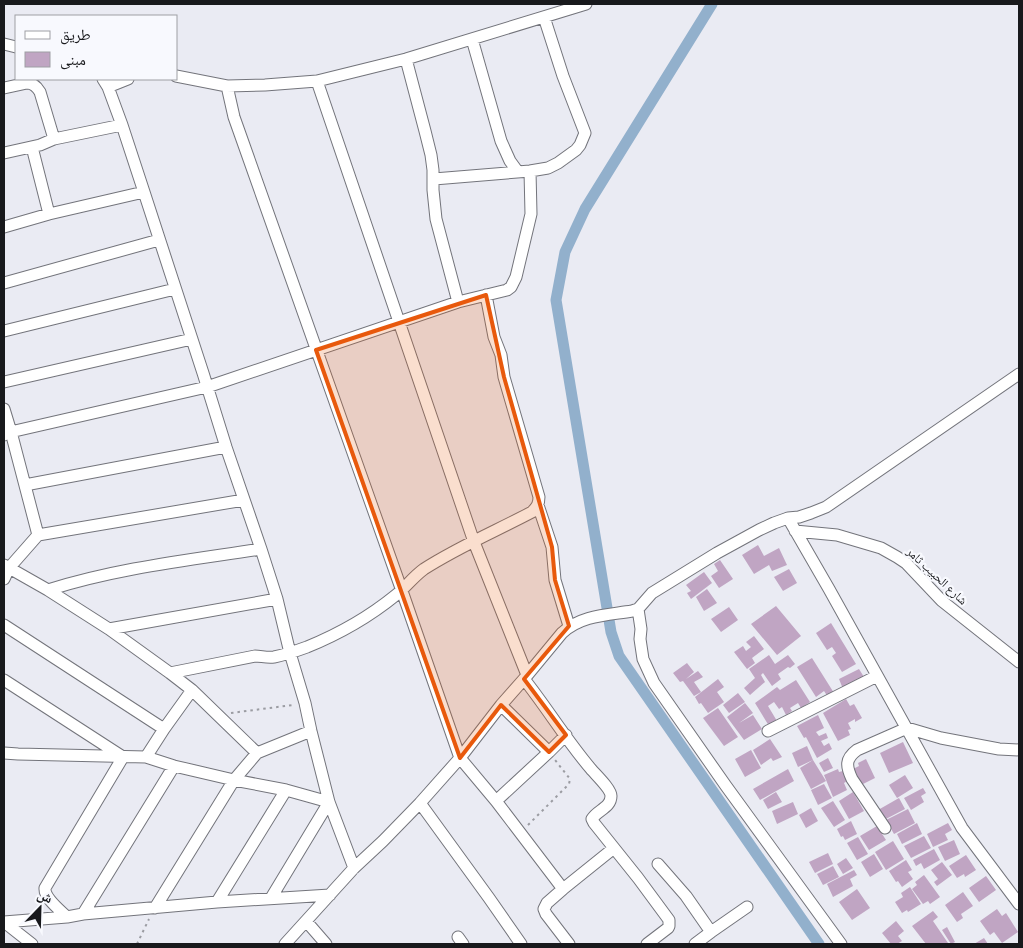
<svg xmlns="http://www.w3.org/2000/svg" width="1023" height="948" font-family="Roboto,'Noto Naskh Arabic',sans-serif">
<rect width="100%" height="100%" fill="#eaebf3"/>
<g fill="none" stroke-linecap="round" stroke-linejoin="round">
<path stroke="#92b0cc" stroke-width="11" d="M712,4L585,209L565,252L556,300L611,632L619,656L819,944"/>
</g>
<path fill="#c0a5c3" d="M758,545L764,556L779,548L787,565L772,571L769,565L754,574L742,555Z
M720,560L733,579L719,588L711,576L718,571L714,564Z
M789,569L797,583L783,591L774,577Z
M704,572L712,583L691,599L687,593L691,591L686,585Z
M707,589L717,603L704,611L696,597Z
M776,606L801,636L777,655L751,624Z
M729,607L738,620L721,632L711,619Z
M831,623L856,664L842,672L832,656L836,653L832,647L827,650L816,633Z
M754,636L764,649L752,658L755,663L747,669L734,652L743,646L746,651L751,647L746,642Z
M769,655L775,664L788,655L795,664L790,668L788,667L778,674L781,679L772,686L763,673L761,675L765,682L750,695L744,688L755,678L749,669Z
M812,658L834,693L828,697L824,691L816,697L797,667Z
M687,663L694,672L686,679L698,671L703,677L694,682L701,692L694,696L683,681L680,682L673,673Z
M859,669L864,677L843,689L839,679Z
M718,679L724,687L717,692L724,702L708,713L701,703L699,704L695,697Z
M796,680L810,702L801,708L798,703L790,708L792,711L786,715L782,707L779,709L774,702L768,706L777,721L769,726L755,703L777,687L780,690Z
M738,693L745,702L729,713L723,705Z
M846,699L850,706L854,704L862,718L855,722V719L848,723L851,729L848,730L850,735L838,741L823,713Z
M745,703L753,713L739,723L753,715L762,729L744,740L727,717Z
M718,708L738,737L724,746L703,718Z
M818,715L824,728L816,732L819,736L826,733L828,738L821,741L824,746L829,743L832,749L817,758L806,737L804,738L797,726Z
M770,739L782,757L773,761L771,758L761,765L753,750Z
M903,742L913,763L889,773L880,753Z
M807,746L813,760L798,767L792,753Z
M751,750L761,768L745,777L735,759Z
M828,758L833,768L824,772L819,763Z
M866,759L875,778L859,786L851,770L859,766L858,763Z
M813,760L826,781L811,789L800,768Z
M788,769L794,781L760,800L753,789Z
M838,769L839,772L843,771L846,777L847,781L844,783L847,790L833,797L824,775Z
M905,775L913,788L897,798L889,785Z
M824,784L832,798L818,805L811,790Z
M923,788L926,793L921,796L924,802L911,810L904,798Z
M776,792L782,802L768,809L763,800Z
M853,792L864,811L849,819L839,801Z
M899,798L905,809L884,820L878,810Z
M833,801L845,820L834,827L821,808Z
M793,802L798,814L777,824L772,811Z
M811,808L818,821L806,828L799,815Z
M908,809L915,823L894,834L886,820Z
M851,821L857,834L845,840L843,836L841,837L837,829Z
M917,823L922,834L902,844L897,834Z
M948,823L952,830L945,834L948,840L933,847L927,834Z
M877,826L886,840L869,850L860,836Z
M924,836L931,848L911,858L904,846Z
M858,837L868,854L857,860L847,843Z
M954,840L960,854L945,861L938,847Z
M893,841L904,859L886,870L875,852Z
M934,849L940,860L924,869L921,863L916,866L913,860Z
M828,853L833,864L815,873L809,862Z
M874,854L883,869L870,877L861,862Z
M966,855L976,870L965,877L964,874L957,878L949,866Z
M846,858L853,868L843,874L837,864Z
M906,860L912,870L908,872L913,879L902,887L898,881L896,882L889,871Z
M942,862L952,875L937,886L934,882L938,879L931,870Z
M833,866L839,877L823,885L817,874Z
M854,870L857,875L850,879L853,886L833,897L827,884Z
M924,875L940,897L930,904L928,901L923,904L912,889L917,885L915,882Z
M986,876L996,890L979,902L969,888Z
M910,887L921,904L908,912L907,910L902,913L895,902L903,897L901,893Z
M857,889L870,908L852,920L839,902Z
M963,892L973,906L961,914L963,918L957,922L945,905Z
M997,909L1002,916L1006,913L1018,932L1002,943L994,932L990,935L980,921Z
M933,911L938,917L933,921L948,943L946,944H932L931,943L926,944L912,926Z
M896,921L904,931L898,936L902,941L897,944H891L882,933Z
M947,927L955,942L951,944L942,930Z
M984,938L988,944H974Z"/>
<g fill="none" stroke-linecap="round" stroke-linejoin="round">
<g stroke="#73747b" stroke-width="13">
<path id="minor" d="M472,39L501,141L510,161L518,172
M4,44L16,47
M406,59L425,131L431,155L433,170V190L436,219L458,302
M176,76L227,86
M103,79L108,87L122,125L144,192
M317,81L406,59L586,4
M108,87L128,79
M4,88L27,83C33,83 37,87 40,92L54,139L122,125
M32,147L49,214
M4,153L40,145L54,139
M434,179L530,171L548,168L558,163L576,150L580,145L585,133L563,76L544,17
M4,227L49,214L144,192L203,373L226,447L261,549L277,599L290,653L305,703L311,731L329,802L354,868
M4,283L159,240
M4,331L175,289
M4,382L192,339
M4,409L11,432L38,535L244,500
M4,435L6,433L207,387L458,302L507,290L511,287L516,277L531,214L530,171
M25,485L226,447
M538,505L552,547L555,580L569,626
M788,518L829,589L962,828L1019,904
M795,531L837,535L881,548L897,557L906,563L942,601L1019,662
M4,565L48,590L109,629L170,673L192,690L257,753
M4,579L9,568L38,535
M48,590C117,568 190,560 261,549
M638,609L641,629L640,639L643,659L654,683L726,786L841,944
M4,625L164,729L192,690
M109,629L277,599
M170,673L255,656C261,656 267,658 274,657C285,655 296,651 307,647C339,634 369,617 396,595C406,587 413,577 424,569C458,547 496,531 532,512C537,507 539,504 539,497L504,377L501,355L494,337L486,295
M527,675L474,542L317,81L265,85L227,86L234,117L402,591L460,758L496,801L563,889L547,903L544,909L546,914L569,944
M524,679C547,708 567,741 591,769C596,775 611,789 611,796C611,808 597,810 592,819L594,823L614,848
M4,680L123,757L45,888C44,898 60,910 67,917
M501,705L549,752
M768,731L877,676
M4,753L18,754L146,757L174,766L234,780L257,753L311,731
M146,757L164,729
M496,801L549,752L566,735
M420,803L489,898L521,944
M885,828L852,779C846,766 845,759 857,750L907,728L941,738L999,749L1019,750
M658,864L686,896L711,932L695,944
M563,889L614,848L638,878L669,920V926L668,928L647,944
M271,898L329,802
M217,902L286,790
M155,908L234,780L286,790L329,802
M83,914L174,766
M306,921L326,944
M4,922L67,917L83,914L217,902L330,895
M4,922L32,944
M711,932L747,907
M458,937L463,944
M285,944L354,868L383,841L420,803L460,758L501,705L524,679L562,633C581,615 608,615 632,611L638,609L652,593L717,553L759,530L774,523L788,518L799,517L811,513L826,507L1019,374"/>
</g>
<path stroke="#9b9ca2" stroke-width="2" stroke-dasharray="2.5 4" stroke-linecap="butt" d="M231,713L293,705
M528,825L569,784L570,779L555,760
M137,944L149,919"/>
<use href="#minor" stroke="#fff" stroke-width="11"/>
</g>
<path fill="#e8590c" fill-opacity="0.2" stroke="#e8590c" stroke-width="4" stroke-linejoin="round" d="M486,295L504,377L552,547L555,580L569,626L524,679L566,735L549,752L501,705L460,758L316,350Z"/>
<g text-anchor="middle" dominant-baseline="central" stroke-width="4.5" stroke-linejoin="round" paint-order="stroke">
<g font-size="12" fill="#18191c" stroke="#f8f9fe">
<text transform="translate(937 576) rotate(43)">شارع الحبيب ثامر</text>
</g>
</g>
<rect width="1023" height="948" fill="none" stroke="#18191c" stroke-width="10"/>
<rect x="15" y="15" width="162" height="65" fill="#f8f9fe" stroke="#9e9fa4"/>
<rect x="25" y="31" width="25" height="8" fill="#ffffff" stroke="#9e9fa4"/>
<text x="60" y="40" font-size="15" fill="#18191c">طريق</text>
<rect x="25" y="52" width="25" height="15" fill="#c0a5c3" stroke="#9e9fa4"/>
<text x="60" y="65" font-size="15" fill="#18191c">مبنى</text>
<g transform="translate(40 908) rotate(23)" stroke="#f8f9fe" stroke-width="4" paint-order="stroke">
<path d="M0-4L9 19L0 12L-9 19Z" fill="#18191c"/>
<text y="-8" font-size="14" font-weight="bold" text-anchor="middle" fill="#18191c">ش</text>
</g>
</svg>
